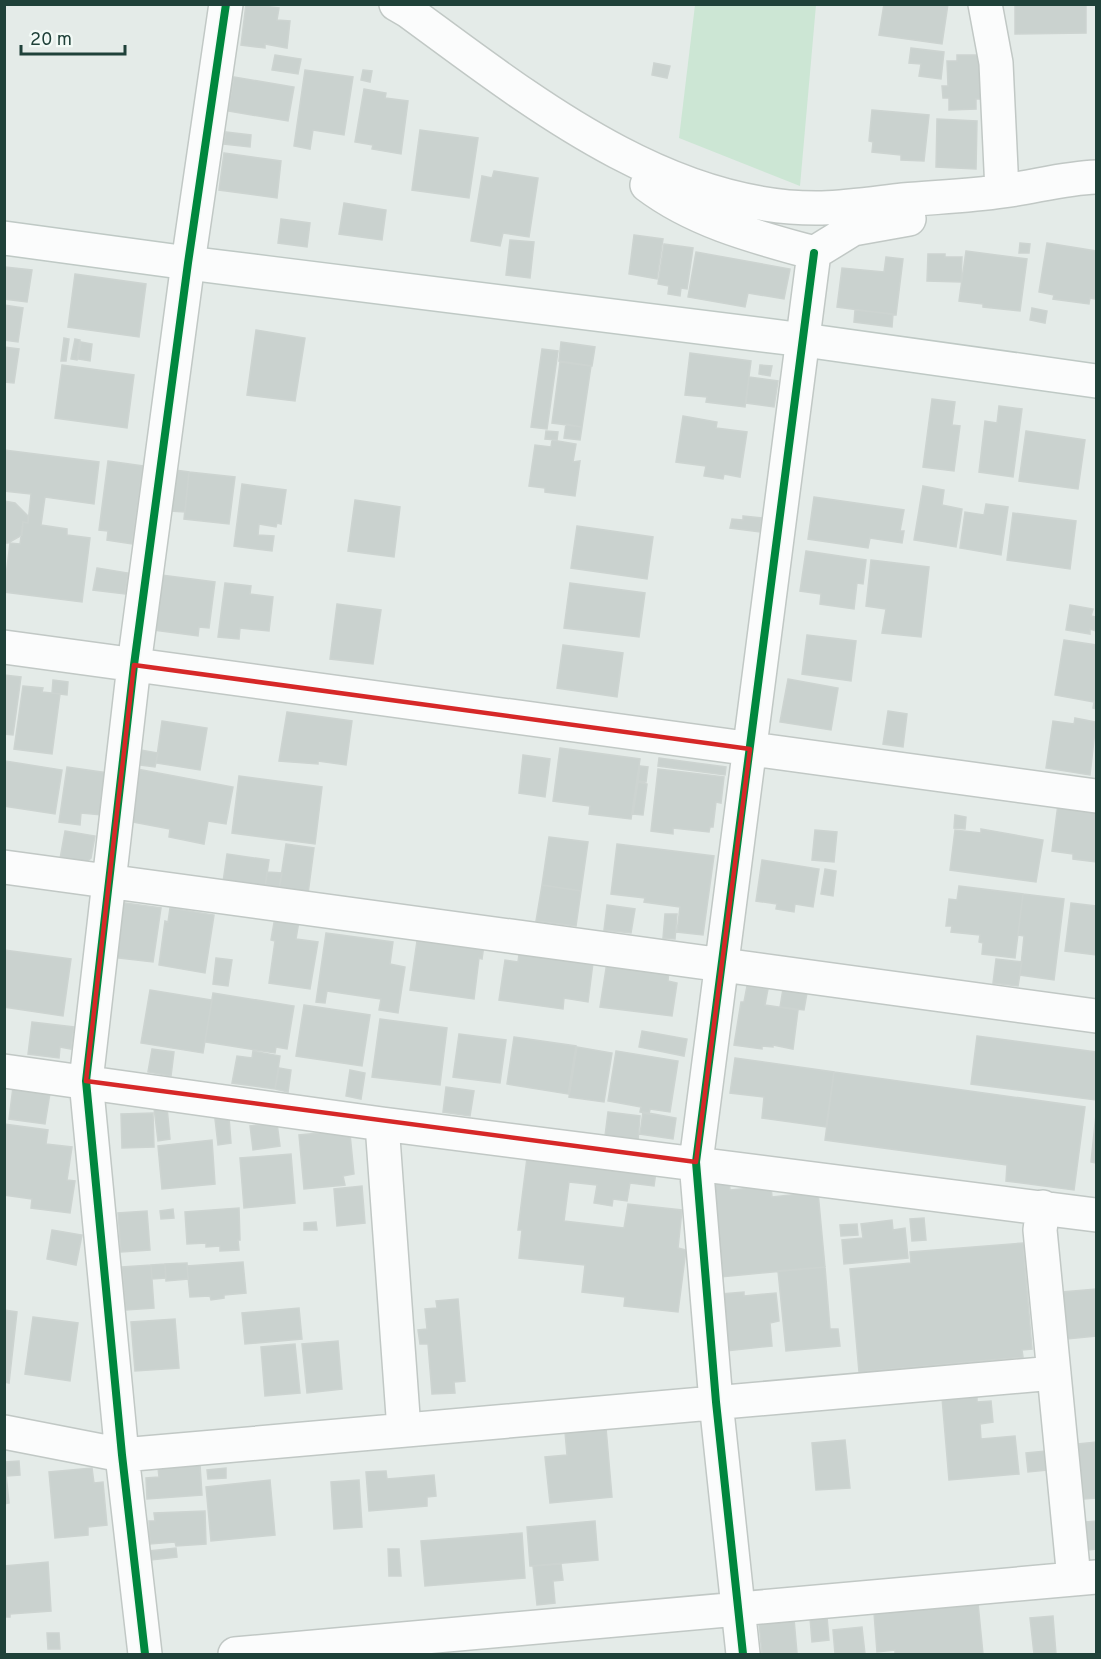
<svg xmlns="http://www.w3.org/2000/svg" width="1101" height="1659" font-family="Overpass,sans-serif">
<rect width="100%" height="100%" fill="#e4ebe8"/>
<path fill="#cce6d4" d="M695,5H816L800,186L679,138Z"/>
<path fill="#cad2cf" stroke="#cdd4d1" stroke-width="1.5" d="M246,4L279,8L277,20L290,21L287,48L265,44V48L241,45Z
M884,4H948L942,44L879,35Z
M1015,4H1086V33L1015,34Z
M911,48L944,52L941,79L919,76L921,64L909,63Z
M275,55L301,59L298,74L272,70Z
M957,55H982L984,99H976V109L949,110V98H943L942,86H948L947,61H957Z
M654,63L670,66L667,78L652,75Z
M305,70L353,77L344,135L313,130L310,149L294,146Z
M363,70L372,71L370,82L361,80Z
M234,77L294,87L288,121L228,111Z
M364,89L386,93L385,98L408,101L401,154L372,149L373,145L355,142Z
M872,110L929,115L924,161L901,160V155L872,152L873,142L869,141Z
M937,119L977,121L976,169L936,167Z
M420,130L478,138L469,198L412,190Z
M226,132L251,135L250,147L224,144Z
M224,153L281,161L277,198L219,190Z
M494,171L538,178L529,237L503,233L500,246L471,241L482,176L492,178Z
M344,203L386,210L382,240L339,234Z
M281,219L310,223L307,247L278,243Z
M634,235L663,239L657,279L629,274Z
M510,240L534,242L530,278L506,275Z
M1020,243L1030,244L1029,253H1019Z
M1047,243L1096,251V299L1090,298L1089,304L1053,299L1054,295L1039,292Z
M664,244L693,248L687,289L681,288L680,296L668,294L669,286L658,284Z
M966,251L1027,259L1020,311L983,307V304L959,301Z
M696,252L790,269L784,299L748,293L745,307L688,297Z
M928,254H945V257H962L961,282L927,281Z
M886,257L903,259L896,315L837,307L842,268L884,272Z
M5,267L32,270L27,302L4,299Z
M75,274L146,284L139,337L68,327Z
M4,305L23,308L18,342L4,340Z
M1032,308L1047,311L1045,323L1030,320Z
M855,310L893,314L892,327L854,322Z
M256,330L305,338L295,401L247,395Z
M64,338L69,339L66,361H61Z
M75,339L80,340L77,360L71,359Z
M81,342L92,344L90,361L78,359Z
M561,342L595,347L592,366L559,361Z
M4,347L19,349L14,383L4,382Z
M542,349L558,351L547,429L531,427Z
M690,353L751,361L745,407L706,402L707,397L685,395Z
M560,362L591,366L582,427L552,423Z
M62,365L134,375L127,428L55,418Z
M760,365L772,366L770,376L759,374Z
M749,377L778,381L774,407L746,403Z
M932,399L955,402L952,425L960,426L954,471L923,467Z
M999,406L1022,409L1013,477L979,472L985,421L997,423Z
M683,416L717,422L716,428L747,432L740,477L724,474L723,479L704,476L706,466L676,462Z
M566,424L582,427L580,440L564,438Z
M546,431L558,432L557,440L545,439Z
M1026,431L1085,440L1078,489L1019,481Z
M552,440L576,444L573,462L580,461L575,496L545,492V488L529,486L535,445L551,447Z
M4,450L99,462L94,504L45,497L41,525L67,529V535L90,538L82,602L4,592L10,543L20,544L23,522L28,523L31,494L4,491Z
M108,461L143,466L132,544L107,540L108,531L99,530Z
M175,470L189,472L185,512L170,511Z
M189,472L235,477L229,524L184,519Z
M242,484L286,490L281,524L277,523L276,527L259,524L258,535L274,536L272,551L234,546Z
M923,486L944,490L942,505L962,509L956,547L914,540Z
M814,497L904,510L900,531H904L902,543L870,538L868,548L808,539Z
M355,500L400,507L394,557L348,551Z
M4,501L15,503L28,516V523L23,522L22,535L8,543H4Z
M986,504L1008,507L1001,555L960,548L965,512L984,515Z
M1013,513L1076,521L1070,569L1007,560Z
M743,516L762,518L760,532L730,528L732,519L743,520Z
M577,526L653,537L647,579L571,568Z
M806,551L866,560L863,584L857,583L854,609L820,604L821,594L800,591Z
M871,560L929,567L921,637L882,633L886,609L866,606Z
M97,568L128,573L125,594L93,590Z
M161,575L215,582L209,628L199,627L198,636L154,630Z
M225,583L251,586L250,594L273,597L269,631L240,628L239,639L218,637Z
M570,583L645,593L639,637L564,628Z
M337,604L381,610L373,664L330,659Z
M1070,605L1093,609L1091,616L1096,617V631L1090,629V634L1066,630Z
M807,635L856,641L851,681L802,674Z
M1064,640L1096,645V709L1093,708L1094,702L1055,695Z
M563,645L623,653L617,697L557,688Z
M4,675L21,677L13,735L4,734Z
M788,679L838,688L831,730L780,722Z
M53,680L68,682L67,695L52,693Z
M23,686L43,688L42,692L60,694L52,754L14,749Z
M888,711L907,714L903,747L883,744Z
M287,712L352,721L346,765L318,761V764L279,761Z
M1075,718L1096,722L1090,775L1046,768L1053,721L1074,724Z
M162,721L207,728L200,770L156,763Z
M560,748L640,759L631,819L589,814L590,806L553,801Z
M135,749L158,753L155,767L133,764Z
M523,755L550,759L545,797L519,793Z
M659,758L726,767L725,775L658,766Z
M5,761L62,770L55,814L4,806Z
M640,766L648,767L646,782L638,781Z
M67,767L108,773L102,815L81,813L80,825L59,822Z
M137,769L233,787L226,824L208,821L204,844L169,837L170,829L127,821Z
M658,769L724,777L721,803L716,802L713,827H710L709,832L673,828V834L651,831Z
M239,776L322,787L315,844L232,833Z
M638,782L647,784L643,815L633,814Z
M1096,803V862L1073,859V854L1052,851L1058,804Z
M955,815L966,817L965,829L954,828Z
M981,829L1043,840L1036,882L950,870L955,830L981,833Z
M815,830L837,832L834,862L812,860Z
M65,831L95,836L91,858L85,863L60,859Z
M549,837L588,842L581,891L542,885Z
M286,844L314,848L308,894L279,890Z
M617,844L714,856L703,935L677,932L680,907L644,902L645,898L611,894Z
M227,854L269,860L265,888L223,882Z
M762,860L819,869L813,907L795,904L794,912L776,909L777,904L756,901Z
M825,869L836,871L833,896L821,894Z
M267,872L282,873L279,890L265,888Z
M542,885L581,891L576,926L536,921Z
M959,886L1023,894L1015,958L982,954L983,943L979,942L980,935L951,932L952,926H946L949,899L957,900Z
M1023,894L1064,899L1054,980L1020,975L1024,936L1018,935Z
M118,902L161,908L153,962L111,957Z
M1071,903L1096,906V955L1065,951Z
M607,905L635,909L631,933L604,930Z
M170,908L214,915L205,973L159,965L165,921L168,922Z
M665,914H677L675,939L663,938Z
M275,917L299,921L296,939L318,942L310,989L269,983L275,941L271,940Z
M326,933L393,942L390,964L405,967L398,1013L379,1010L381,999L327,991L325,1003L316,1002Z
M417,941L456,946L457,941L484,945L482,959L479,958L474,999L410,990Z
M4,950L71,959L63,1016L4,1007Z
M552,950L594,955L588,1002L564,998L563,1009L499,1000L505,960L518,962L519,954L551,959Z
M216,958L232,960L228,986L213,984Z
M996,959L1022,962L1018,986L993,983Z
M607,962L669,971L668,981L677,983L672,1016L600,1007Z
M784,983L808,987L804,1010L780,1007Z
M747,986L768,989L765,1005L798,1010L793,1049L773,1045V1047L762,1046V1049L734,1045L741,1002H744Z
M150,990L212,1000L203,1053L141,1043Z
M213,993L294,1006L287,1049L276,1047L275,1053L205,1042Z
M304,1005L370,1015L362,1066L296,1056Z
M380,1019L447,1028L440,1085L372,1077Z
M32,1022L74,1027L71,1049L60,1047L59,1058L28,1054Z
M642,1031L687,1039L684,1056L639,1047Z
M459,1034L506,1040L500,1083L453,1077Z
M977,1036L1096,1052V1100L971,1084Z
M514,1037L576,1046L568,1094L507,1084Z
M577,1047L612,1053L604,1102L569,1097Z
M152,1049L174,1052L171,1076L148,1072Z
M253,1051L280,1056L275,1089L232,1083L237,1056L252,1058Z
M616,1051L678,1061L670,1112L650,1109L649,1114L640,1112L641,1107L608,1101Z
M735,1058L834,1072L826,1127L762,1118L764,1097L730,1093Z
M279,1068L291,1070L288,1092L275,1089Z
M350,1070L365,1073L361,1099L346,1096Z
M834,1072L1085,1107L1074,1190L1006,1181L1007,1165L825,1140Z
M13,1087L50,1093L45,1124L9,1119Z
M446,1087L474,1091L470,1116L443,1112Z
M167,1107L170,1139L158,1141L154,1108Z
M608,1112L640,1116L638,1140L605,1136Z
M643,1112L676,1118L673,1139L640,1134Z
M153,1113L154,1147L122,1148L121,1114Z
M1096,1114V1163L1091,1162Z
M229,1117L231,1143L218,1145L215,1119Z
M277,1123L280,1146L253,1150L250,1126Z
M4,1124L48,1130L46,1144L72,1147L67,1180L75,1181L70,1213L31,1208L32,1199L4,1195Z
M340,1131L350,1134L354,1174L343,1176L345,1185L304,1189L299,1135Z
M212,1140L215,1184L162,1189L158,1146Z
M291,1154L295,1203L244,1208L240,1158Z
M527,1158L656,1172L654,1186L630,1183L627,1201L613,1199L612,1206L594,1203L597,1185L569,1182L564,1221L624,1228L628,1204L682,1210L678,1248L686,1250L678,1312L624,1306L625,1297L582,1292L585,1265L519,1258L522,1230H518Z
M729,1180L730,1190L771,1186L772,1197L818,1192L825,1267L710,1278L701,1183Z
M362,1186L365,1223L337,1226L334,1189Z
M239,1208L240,1240H238L239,1250L220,1251V1246L206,1247V1243L187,1244L185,1212Z
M173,1209L174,1218L161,1219L160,1211Z
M147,1211L150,1250L121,1252L118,1213Z
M924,1218L926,1240L912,1241L910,1219Z
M892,1220L893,1230L905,1228L908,1258L844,1264L842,1240L863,1238L861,1224Z
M316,1222L317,1230H304V1223Z
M857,1224L858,1235L841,1236L840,1225Z
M52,1230L82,1235L76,1265L47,1259Z
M1023,1243L1032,1349L1022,1350L1023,1357L859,1372L850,1269L911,1263L910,1252Z
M243,1262L246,1293L224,1295V1298L211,1300L210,1296L190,1297L187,1266Z
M187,1263L188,1279L166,1281L165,1264Z
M165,1264L166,1278L152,1279L151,1265Z
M151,1265L154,1308L126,1310L122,1267Z
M825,1267L830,1329H838L840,1346L786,1351L778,1271Z
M1096,1289V1336L1067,1339L1062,1292Z
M744,1292V1296L776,1293L779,1321L770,1323L772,1346L726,1351L721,1294Z
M458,1299L465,1381L454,1382L455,1393L432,1394L428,1344H420L418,1330L427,1329L425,1309L437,1308L436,1301Z
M299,1308L302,1339L245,1344L242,1313Z
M4,1310L17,1312L9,1383L4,1382Z
M33,1317L78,1323L70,1381L25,1374Z
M175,1319L179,1368L135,1371L131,1322Z
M338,1341L342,1389L307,1393L302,1344Z
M295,1344L300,1393L265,1396L261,1347Z
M977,1395V1402L991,1401L993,1422L980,1424L981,1439L1015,1436L1019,1474L949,1480L942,1398Z
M606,1428L612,1497L550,1503L545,1457L567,1455L565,1432Z
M845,1440L850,1488L816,1490L812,1443Z
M1096,1442V1498L1084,1499L1078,1444Z
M1046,1451L1047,1470L1028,1472L1026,1453Z
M4,1455L9,1503L4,1504Z
M19,1461L20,1475L7,1476L5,1462Z
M200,1465L202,1495L147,1499L146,1478L159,1477L158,1468Z
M92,1468L94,1483L103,1482L107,1525L88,1527V1535L55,1538L49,1472Z
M226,1468V1478L208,1479L207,1470Z
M386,1471L387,1479L434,1475L436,1496L427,1497V1506L369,1511L366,1472Z
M270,1480L275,1535L211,1541L206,1487Z
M359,1480L362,1527L334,1529L331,1482Z
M205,1511L206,1544L176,1546L175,1542L150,1544L149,1521H155L154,1513Z
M595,1521L598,1560L530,1566L527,1527Z
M1096,1521V1549L1088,1550L1086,1522Z
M522,1533L525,1578L425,1586L421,1541Z
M176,1548L177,1557L151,1560L149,1551Z
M388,1549H399L401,1576H389Z
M48,1562L51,1611L10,1614V1617H4V1566Z
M561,1564L563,1580L553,1581L555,1603L537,1605L533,1566Z
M978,1603L983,1654H895V1650L877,1652L874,1613Z
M1053,1616L1056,1654H1034L1030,1618Z
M827,1617L829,1640L812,1642L810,1618Z
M794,1619L797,1653L762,1654L759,1623Z
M862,1627L865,1654H835L833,1630Z
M47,1633H59L60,1649H48Z"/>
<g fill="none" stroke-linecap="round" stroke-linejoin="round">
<g stroke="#c1c8c5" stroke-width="36">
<path id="street" d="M396,4L408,11C527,98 667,211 822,208C849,207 876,203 903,200C936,197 970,196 1003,191C1034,187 1065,178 1096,177
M985,4L996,63L1002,191
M647,185C696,222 756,237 814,253L853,229L909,219
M4,647L1096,796
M4,867L1096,1016
M4,1071L382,1124L1096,1215
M382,1124L404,1430
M1043,1207L1040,1230L1074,1579
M4,1432L122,1455L1054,1373
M145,1654L122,1455L86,1081L134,665L188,263L226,4
M235,1654L1096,1577
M743,1654L716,1402L696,1162L814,253"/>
</g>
<g stroke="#bfc9c5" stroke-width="36">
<path id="secondary" d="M4,238L188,263L804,340L1096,381"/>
</g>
<use href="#street" stroke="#fbfcfc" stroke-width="33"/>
<use href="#secondary" stroke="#fbfcfc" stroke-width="33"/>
<g stroke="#f2faf6" stroke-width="11">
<path id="cycleway" d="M145,1654L122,1455L86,1081L134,665L188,263L226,4
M743,1654L716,1402L696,1162L814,253"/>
</g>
<use href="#cycleway" stroke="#00873e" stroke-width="8"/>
</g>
<path fill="none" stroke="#d62828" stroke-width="4.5" stroke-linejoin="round" d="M134,665L750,749L696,1162L86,1081Z"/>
<rect width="1101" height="1659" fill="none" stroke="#1f4139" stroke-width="12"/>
<path d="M21 45v9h104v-9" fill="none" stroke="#1f4139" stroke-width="3"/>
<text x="30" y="45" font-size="18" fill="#1f4139" stroke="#f2faf6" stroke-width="4.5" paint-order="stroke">20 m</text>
</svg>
